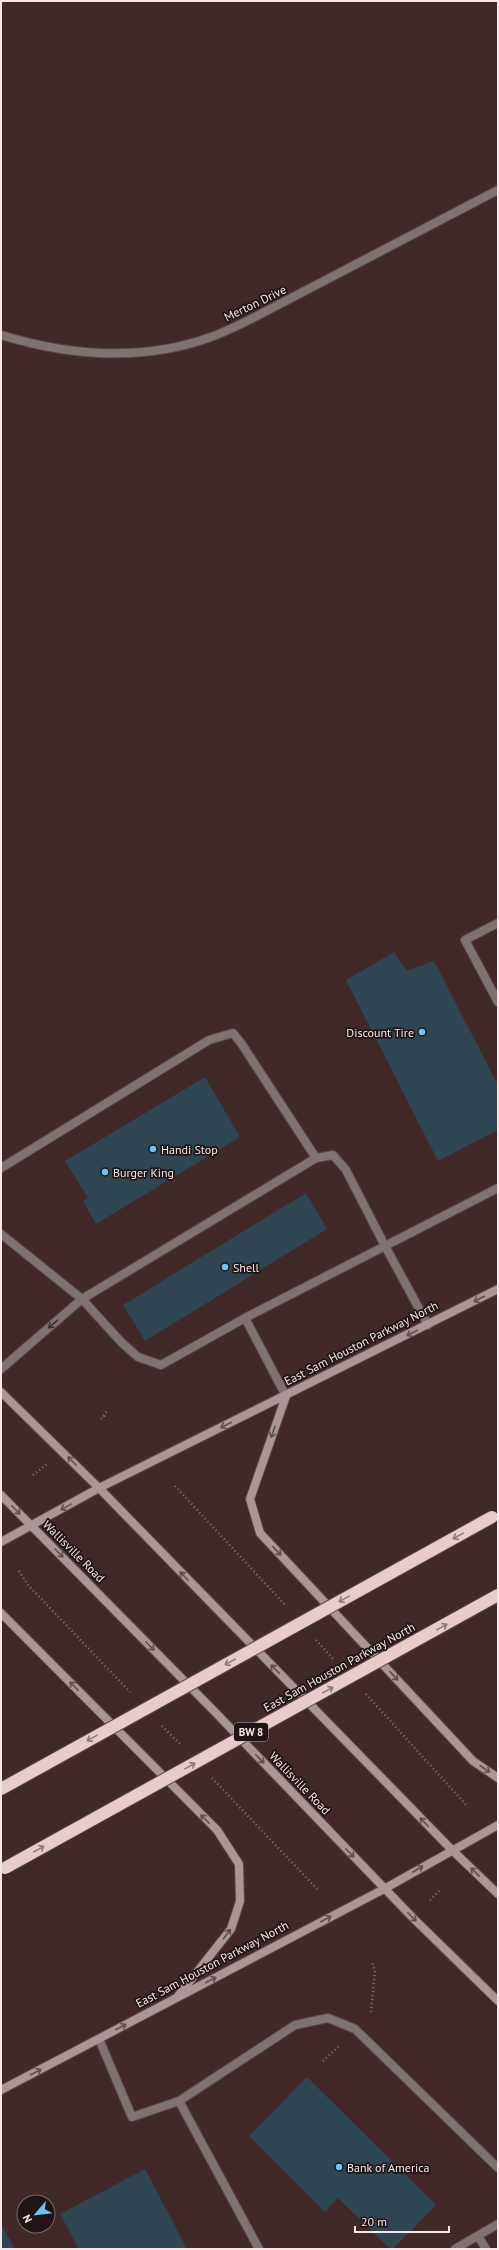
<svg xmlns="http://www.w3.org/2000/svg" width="499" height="2250" font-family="'PT Sans',sans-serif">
<rect width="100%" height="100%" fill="#41292a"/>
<path fill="#2f4552" d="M394,952L407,971L434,961L498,1085V1130L438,1161L346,980Z
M205,1077L240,1137L96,1224L83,1201L88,1198L65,1161Z
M306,1193L327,1229L145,1341L123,1305Z
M307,2077L436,2205L393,2249H390L338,2198L325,2212L249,2136Z
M145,2169L187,2249H79L60,2214Z
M1,2224L15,2249H1Z"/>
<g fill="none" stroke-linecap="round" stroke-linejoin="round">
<g stroke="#5e4748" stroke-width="10">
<path id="lane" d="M498,923L465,940L498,1002
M1,1168L209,1040L233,1033L241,1043L316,1158
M1,1234L82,1299L122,1343L138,1357L161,1365L245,1318L385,1246L428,1325
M245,1318L286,1396
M1,1369L82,1299L316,1158L333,1155L346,1170L385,1246L498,1188
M99,2039L132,2117L179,2101L259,2249
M179,2101L295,2025L328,2018L355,2029L498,2168
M478,2236L486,2249
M455,2249L498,2224"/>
</g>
<g stroke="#5e4748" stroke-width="10">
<path id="street" d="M1,335C70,356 142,362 211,337C225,332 239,325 253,318L498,190"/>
</g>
<g stroke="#5e4748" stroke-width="10">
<path id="secondary" d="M1,1392L99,1488L452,1850L498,1894
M286,1396L250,1499L260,1533L473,1761L498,1778
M1,1495L214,1711L413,1918L498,2001
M1,1542L99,1488L498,1289
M1,1613L217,1830L239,1864L240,1901L231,1929L178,1996
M1,2090L384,1889L498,1825"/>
</g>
<path stroke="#867172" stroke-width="2.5" stroke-dasharray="1 3" stroke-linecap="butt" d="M104,1416L106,1419
M101,1419L107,1411
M33,1475L47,1464
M175,1486L286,1606
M19,1571L28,1585L130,1692
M316,1640L334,1660
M366,1694L468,1807
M162,1726L181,1745
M212,1778L319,1891
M430,1900L440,1890
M371,2012L375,1972L372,1961
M323,2061L340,2045"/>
<use href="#lane" stroke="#7e7272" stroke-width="8"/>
<use href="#street" stroke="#7e7272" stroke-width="8"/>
<use href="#secondary" stroke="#aa9696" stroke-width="8"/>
<g stroke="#5e4748" stroke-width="14" stroke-linecap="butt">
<path id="highway-bridge" d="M1,1789L492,1517
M5,1868L498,1595"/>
</g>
<use href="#highway-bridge" stroke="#eacbcc" stroke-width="12"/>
</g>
<defs><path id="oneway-shaft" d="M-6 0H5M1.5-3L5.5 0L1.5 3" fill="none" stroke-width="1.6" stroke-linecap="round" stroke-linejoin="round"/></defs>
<g stroke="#5e4f50">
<use href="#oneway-shaft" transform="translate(479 1299) rotate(153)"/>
<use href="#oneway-shaft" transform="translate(412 1333) rotate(153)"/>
<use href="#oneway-shaft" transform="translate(226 1425) rotate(154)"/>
<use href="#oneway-shaft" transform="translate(273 1432) rotate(110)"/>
<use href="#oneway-shaft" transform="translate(72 1461) rotate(-135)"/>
<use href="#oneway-shaft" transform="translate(66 1507) rotate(151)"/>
<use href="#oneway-shaft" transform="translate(16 1510) rotate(45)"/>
<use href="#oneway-shaft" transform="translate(277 1551) rotate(47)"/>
<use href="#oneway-shaft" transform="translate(59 1553) rotate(45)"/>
<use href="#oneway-shaft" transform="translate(184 1576) rotate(-134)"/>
<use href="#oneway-shaft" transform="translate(150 1646) rotate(45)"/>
<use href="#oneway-shaft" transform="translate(275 1669) rotate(-134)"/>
<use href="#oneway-shaft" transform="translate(394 1676) rotate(47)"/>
<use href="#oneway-shaft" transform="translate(74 1686) rotate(-135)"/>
<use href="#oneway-shaft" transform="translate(260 1759) rotate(46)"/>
<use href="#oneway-shaft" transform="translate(485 1769) rotate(34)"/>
<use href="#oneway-shaft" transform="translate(205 1819) rotate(-135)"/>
<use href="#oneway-shaft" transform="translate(424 1822) rotate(-134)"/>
<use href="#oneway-shaft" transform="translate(350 1853) rotate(46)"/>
<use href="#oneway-shaft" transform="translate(418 1869) rotate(-30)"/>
<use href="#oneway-shaft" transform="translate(475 1872) rotate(-136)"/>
<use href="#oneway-shaft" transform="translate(412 1917) rotate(45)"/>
<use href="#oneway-shaft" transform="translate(326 1919) rotate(-28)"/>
<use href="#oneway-shaft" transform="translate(227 1934) rotate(-53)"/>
<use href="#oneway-shaft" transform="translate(211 1980) rotate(-28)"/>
<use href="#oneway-shaft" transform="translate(121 2027) rotate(-27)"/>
<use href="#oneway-shaft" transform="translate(36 2072) rotate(-28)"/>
</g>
<use stroke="#3c3132" href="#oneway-shaft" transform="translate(53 1324) rotate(139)"/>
<g stroke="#8f797a">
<use href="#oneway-shaft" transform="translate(458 1536) rotate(151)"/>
<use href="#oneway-shaft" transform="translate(344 1599) rotate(151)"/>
<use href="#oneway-shaft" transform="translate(442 1627) rotate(-29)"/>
<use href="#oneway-shaft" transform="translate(230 1662) rotate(151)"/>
<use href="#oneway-shaft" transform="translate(328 1690) rotate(-29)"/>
<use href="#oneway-shaft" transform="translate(92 1738) rotate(151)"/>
<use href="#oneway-shaft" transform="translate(190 1766) rotate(-29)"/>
<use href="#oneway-shaft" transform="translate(39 1849) rotate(-29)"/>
</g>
<g fill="#6ec2f4" stroke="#201516" stroke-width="1.5">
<circle cx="422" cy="1032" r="4"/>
<circle cx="153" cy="1149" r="4"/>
<circle cx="105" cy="1172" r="4"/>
<circle cx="225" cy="1267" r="4"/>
<circle cx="339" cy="2167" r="4"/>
</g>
<g text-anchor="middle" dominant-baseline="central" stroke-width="3.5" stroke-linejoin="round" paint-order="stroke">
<rect fill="#201516" stroke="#b6a7a8" stroke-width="1" x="234" y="1723" width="34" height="18" rx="3"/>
<g font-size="11" font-weight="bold" fill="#f6e6e6">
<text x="251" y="1732">BW 8</text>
</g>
<g font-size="12" fill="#f6e6e6" stroke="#201516">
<text transform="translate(255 303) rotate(-26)">Merton Drive</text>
<text transform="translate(361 1343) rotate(-27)">East Sam Houston Parkway North</text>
<text transform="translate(74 1551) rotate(45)">Wallisville Road</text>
<text transform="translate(339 1667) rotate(-29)">East Sam Houston Parkway North</text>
<text transform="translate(300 1783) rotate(46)">Wallisville Road</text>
<text transform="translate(212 1964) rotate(-28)">East Sam Houston Parkway North</text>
</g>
<g font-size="12" fill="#f6e6e6" stroke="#201516" text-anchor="start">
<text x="414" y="1032" text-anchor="end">Discount Tire</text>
<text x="161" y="1149">Handi Stop</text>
<text x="113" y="1172">Burger King</text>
<text x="233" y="1267">Shell</text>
<text x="347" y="2167">Bank of America</text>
</g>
</g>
<rect width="499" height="2250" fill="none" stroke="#f6e6e6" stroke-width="4"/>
<g transform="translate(36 2214) rotate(242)"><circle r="19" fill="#201516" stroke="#766969"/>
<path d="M0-3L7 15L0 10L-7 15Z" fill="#6ec2f4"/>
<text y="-6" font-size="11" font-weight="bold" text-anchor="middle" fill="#f6e6e6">N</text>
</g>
<path d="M355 2226v6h94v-6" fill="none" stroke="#f6e6e6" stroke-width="2"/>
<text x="361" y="2226" font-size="12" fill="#f6e6e6" stroke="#201516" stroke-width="3" paint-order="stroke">20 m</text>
</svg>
